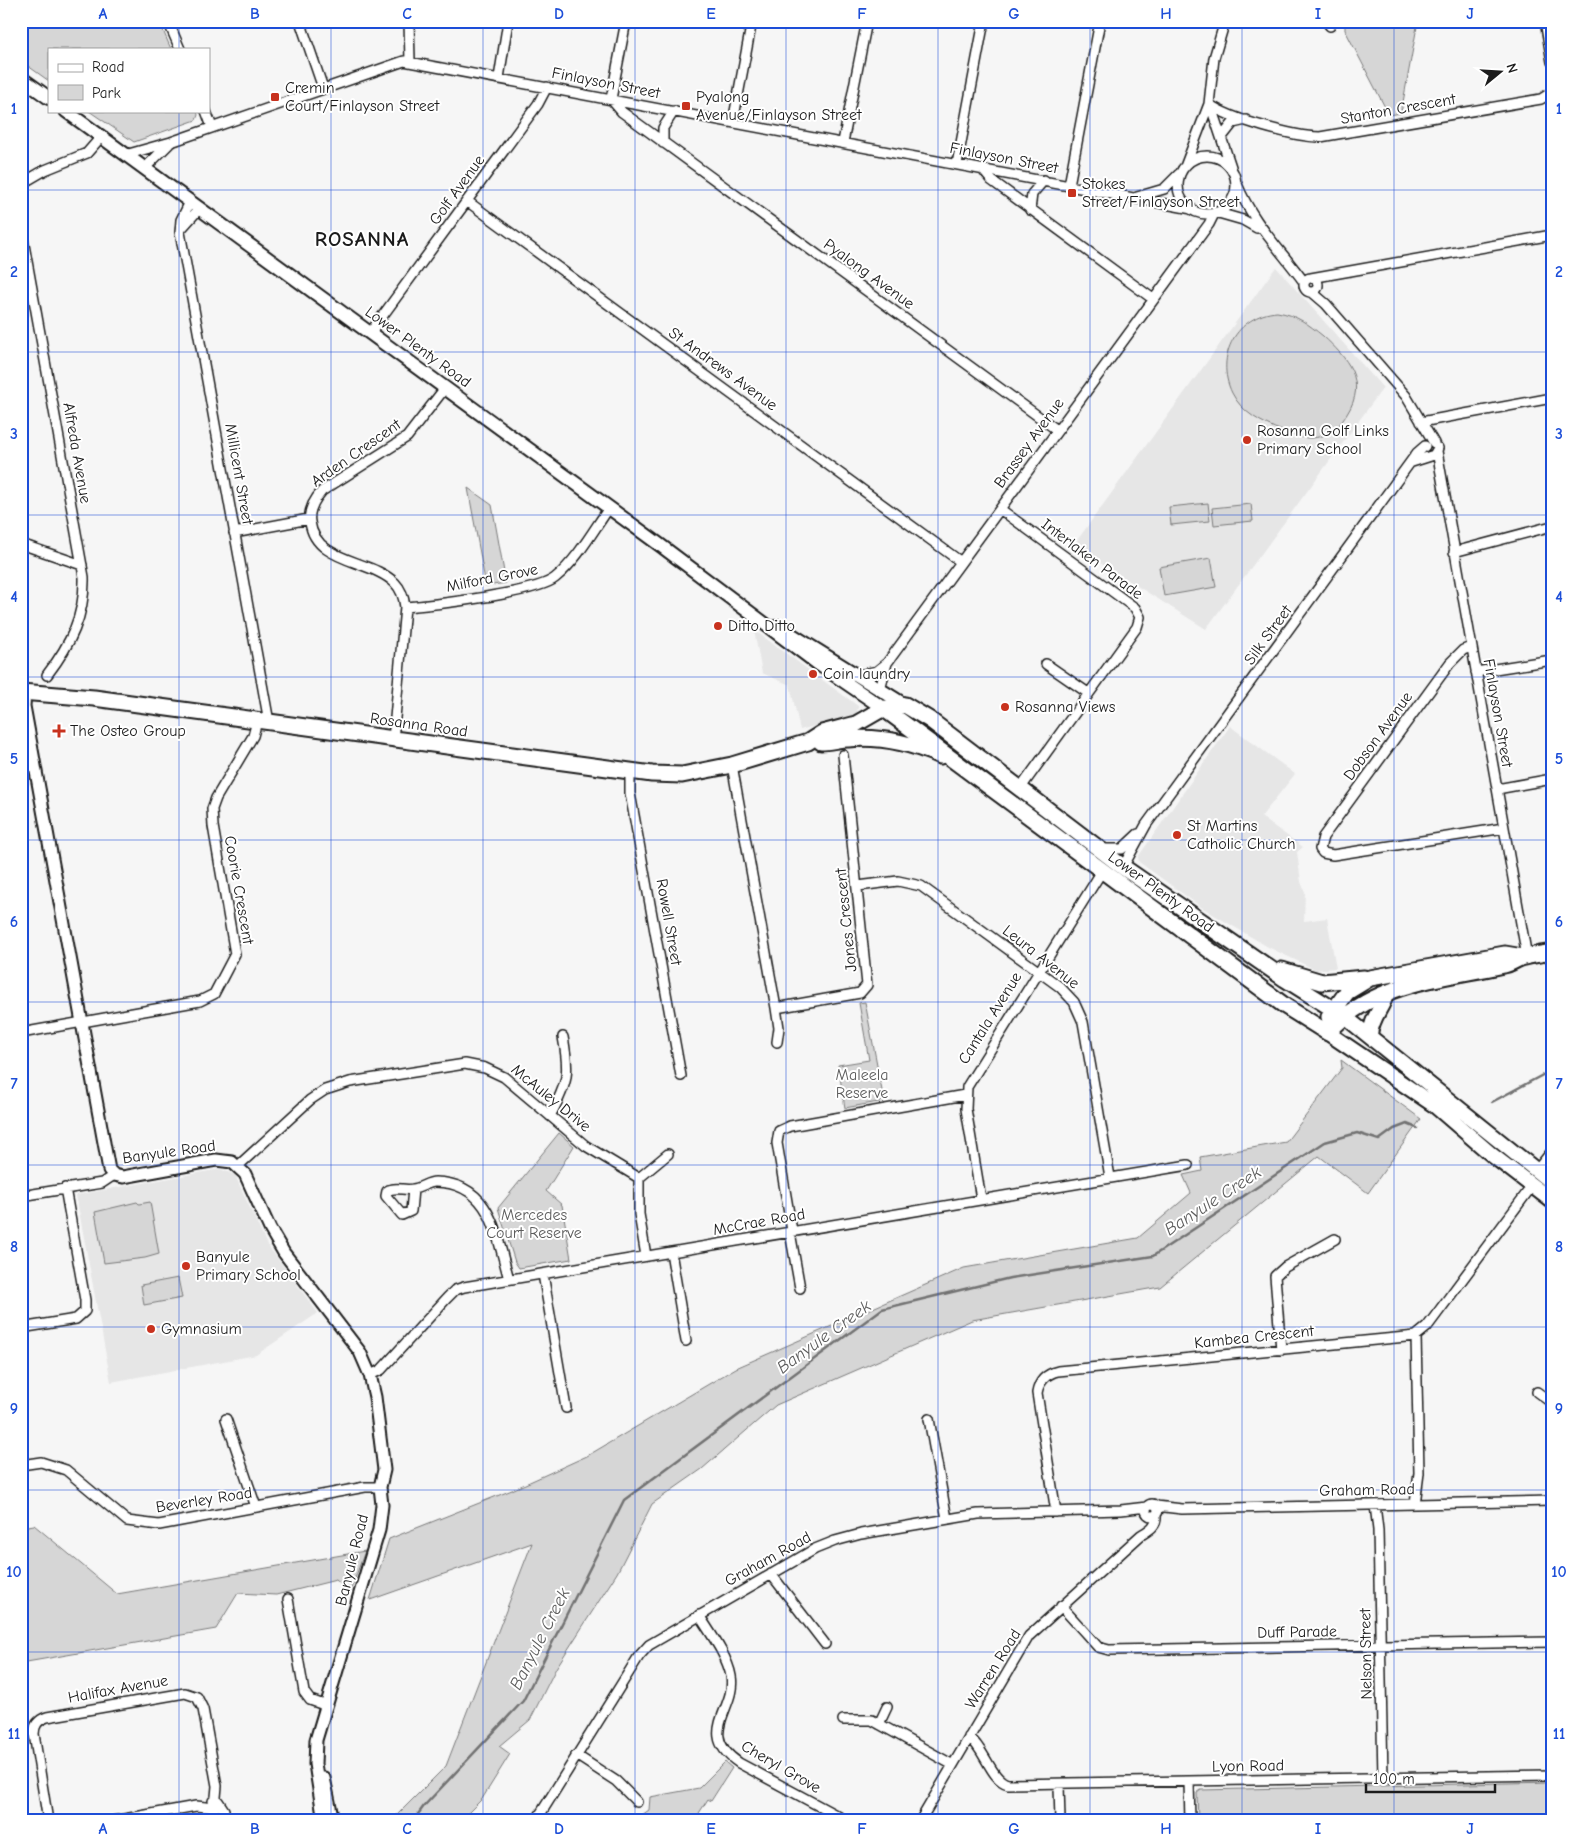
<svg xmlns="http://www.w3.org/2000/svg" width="1573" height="1842" font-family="'Comic Neue',sans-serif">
<rect width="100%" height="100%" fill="#f6f6f6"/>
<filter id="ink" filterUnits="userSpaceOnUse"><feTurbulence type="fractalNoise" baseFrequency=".02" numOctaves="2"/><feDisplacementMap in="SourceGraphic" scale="10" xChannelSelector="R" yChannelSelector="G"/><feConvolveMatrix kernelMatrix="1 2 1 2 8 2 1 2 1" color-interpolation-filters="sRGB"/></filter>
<g filter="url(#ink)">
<path fill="#e6e6e6" d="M1276,267L1383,388L1206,629L1073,546Z
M754,630L858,706L857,714L800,730L790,685L762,673Z
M1230,726L1295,774L1261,817L1303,847L1297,852L1301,882L1305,892L1304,921L1327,918L1336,968L1316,970L1268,947L1201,907L1139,862L1138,857Z
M220,1169L235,1175L266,1243L318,1313L256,1355L111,1382L76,1195Z"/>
<path fill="#d6d6d6" stroke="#797979" d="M21,21H159L171,49H49V81L21,61Z
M1345,21H1418L1401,113L1389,115L1345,30Z
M89,111H197L198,115L196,120L134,142Z
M1277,312C1297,315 1308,324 1323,336C1347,358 1368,381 1347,414C1341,424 1334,432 1322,436C1308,441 1295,436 1282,431C1262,423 1242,413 1232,393C1214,356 1237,315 1277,312Z
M468,488L492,505L506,583L486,586Z
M1208,503L1210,521L1171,525L1169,507Z
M1251,504L1253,521L1214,525L1212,508Z
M1211,558L1216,587L1164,596L1159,567Z
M865,1002L884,1101L845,1108L838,1065L869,1060L859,1003Z
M1341,1060L1421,1119L1368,1193L1319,1156L1160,1287L972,1320L776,1405L702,1469L652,1504L617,1573L556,1668L530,1720L499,1746L510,1754L482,1799L460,1821H391L446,1766L532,1543L370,1600L389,1539L512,1490L587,1456L736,1368L964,1268L1138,1238L1191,1193L1183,1175L1202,1171L1200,1157L1286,1142L1342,1068Z
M559,1133L574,1146L546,1191L562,1205L571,1259L519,1268L515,1262L498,1208Z
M137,1202L139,1204L150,1202L159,1254L145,1258L104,1263L95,1212Z
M178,1278L182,1298L144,1305L141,1285Z
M21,1524L22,1527L34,1525L117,1594L365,1551L350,1592L336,1580L276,1595L238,1593L216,1629L21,1663Z
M725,1762L732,1768L711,1801L708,1799L694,1821H638L639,1817L649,1810L650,1797L699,1788Z
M1552,1782V1821H1198L1197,1793L1201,1790Z"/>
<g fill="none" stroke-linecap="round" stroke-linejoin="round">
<path stroke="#727272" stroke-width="2.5" d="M46,21L84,23L87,21
M1492,1102L1552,1070
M413,1821L424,1806L523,1701L624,1500L882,1309L1010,1278L1153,1256L1325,1142L1357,1133L1379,1140L1394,1129L1407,1124L1417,1128"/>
<g stroke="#1c1c1c" stroke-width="12">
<path id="minor" d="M168,21L180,49
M300,21L323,88
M409,21L410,61
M1326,21L1330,26
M1545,21L1552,62
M499,78L508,21
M611,99L622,112L1057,430
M611,99L626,21
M1209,104C1229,119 1295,137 1320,137L1541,99L1552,92
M1210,104L1231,167
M206,111L212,127
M733,122L752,21
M1222,137L1233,123L1246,120
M843,142L867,21
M663,143V128L674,111
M125,155L171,142L404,61L1192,209
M1178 185a29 29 0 1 1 58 0a29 29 0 1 1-58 0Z
M957,164L984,21
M1186,164L1209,104L1214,58L1225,21
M144,169L169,144
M982,169L991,180L1153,299
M21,184L45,170L87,153L101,137
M1237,184C1252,222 1280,249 1304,282
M1069,185L1100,21
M1137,197L1164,189L1179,174
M467,201L961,562
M190,202L181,220L180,232L269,722
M1030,210L1032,194L1044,180
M1215,212L1243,220L1257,228
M21,228L84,577C85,616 70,645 47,675
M181,229L199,209
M1304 285a7 7 0 1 1 14 0a7 7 0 1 1-14 0Z
M1311,278L1552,235
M1312,292L1326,304L1406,396L1434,443
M370,333L538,104L547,87
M1421,422L1552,398
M1437,451L1527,957
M1412,462L1434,455L1438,448
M1000,509L1135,608L1140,617L1137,627L1020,789
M234,533L309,519
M21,544L82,565
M1454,552L1552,526
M405,607C432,605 537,593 555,578C577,560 593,531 609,508
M1471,647L1463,650L1450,663L1323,837L1320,849L1323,853L1333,855L1504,828
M1046,664L1088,693
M1476,672L1552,660
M859,675L877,671L887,663L1209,224L1215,212
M880,689L887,663
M393,740L405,607C404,598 402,590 395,583C371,559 315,563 310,522C308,510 314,500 322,491L407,437L445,388
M732,765L776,1008L860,993L867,985L843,755
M630,773V793L681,1076
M1497,789L1552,779
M1102,849H1122L1138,834
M1123,867L1146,825L1417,453L1425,446
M858,886L898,881L921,886L1060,987L1074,1002L1083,1022L1110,1177
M776,1008L779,1028L777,1042
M21,1033L200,1001L214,994L235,954L213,826L212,809L216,798L253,736L257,721
M550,1116C568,1082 570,1074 563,1037
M238,1166L310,1100L325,1090L350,1082L465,1064L485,1068L504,1077L586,1146L639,1178V1214L646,1256
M1536,1171L1552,1151
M639,1178L668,1154
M413,1189L411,1211L402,1215L386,1196L387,1191C395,1186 404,1191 413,1189C421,1188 428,1182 435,1182C492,1183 496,1235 509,1279
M21,1196L102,1183L114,1175
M981,1199L966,1109L967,1087L1102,871
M792,1231L777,1143L779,1131L790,1126L965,1095
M790,1232L800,1288
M671,1252L686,1341
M543,1274L566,1408
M21,1328L76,1319L85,1311V1300L65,1188
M1281,1350L1275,1276L1285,1267L1335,1239
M370,1375L381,1370L447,1298L455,1290L464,1287L1188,1165
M1537,1392L1552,1403
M226,1419L256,1507
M929,1419L947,1519
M21,1465L41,1462L66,1470L127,1521L159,1525L365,1487H380
M1146 1510a6 6 0 1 1 12 0a6 6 0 1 1-12 0Z
M1415,1504L1419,1473L1416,1336
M1375,1505L1378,1530L1383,1778
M1156,1506L1182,1509L1552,1501
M1056,1512L1037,1393C1039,1381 1046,1374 1058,1371L1416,1336L1427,1327L1532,1186
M771,1574L825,1644
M288,1599L304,1692L310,1700L327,1706
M1061,1606L1098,1647L1109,1650L1552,1642
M699,1615C710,1633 727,1655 731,1676C737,1709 695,1733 739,1763L847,1821
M843,1720H872L953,1765
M879,1724L887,1707
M969,1737C985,1749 991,1780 1008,1784L1552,1775
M576,1755L616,1781L637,1802
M1189,1782L1190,1821
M1059,1785L1060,1821
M213,1801H218L224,1810V1821
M48,1821L34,1734C34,1725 38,1720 47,1717L185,1693L197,1697L203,1709L217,1786L215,1808
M113,1821L196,1806L215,1808
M536,1821L639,1656L649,1645L815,1549L835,1541L861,1534L978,1514L1121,1510L1147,1507
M920,1821L1029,1636L1141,1535C1149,1530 1157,1526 1156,1516"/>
</g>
<g stroke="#1c1c1c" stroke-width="15">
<path id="tertiary" d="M25,692L24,706L109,1170L114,1175L123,1177L216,1160L232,1162L245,1174L270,1229L284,1253L360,1352L370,1375L375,1397L384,1470L380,1487L382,1505L379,1530L316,1740L315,1764L324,1821
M324,1778L333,1821"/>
</g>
<g stroke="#1c1c1c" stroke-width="16">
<path id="secondary" d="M21,78L49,98
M66,111L660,545L817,663L883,708
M778,626L905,705"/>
</g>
<g stroke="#1c1c1c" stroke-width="18">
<path id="primary" d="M1344,1016L1552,1183
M1328,1033L1434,1105L1492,1155L1552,1201
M1370,1035C1371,1018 1383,1008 1387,992"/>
</g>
<g stroke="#1c1c1c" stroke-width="19">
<path id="trunk" d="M21,692L94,698L652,774L682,775L732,765L808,742L822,733L856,724L882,709L905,705L930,720L1123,867L1285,979L1344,1016
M883,708L1285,1006L1328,1033C1372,982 1442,979 1504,965C1510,964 1515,960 1521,958C1531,955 1542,954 1552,952
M821,742C830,742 839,739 848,739C881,736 911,743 940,756
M1282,970L1322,982L1364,978
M1329,1017L1347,992L1370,978L1505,954L1523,957"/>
</g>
<use href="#minor" stroke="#fff" stroke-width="9"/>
<use href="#tertiary" stroke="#fff" stroke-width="11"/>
<use href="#secondary" stroke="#fff" stroke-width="12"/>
<use href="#primary" stroke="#fff" stroke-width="14"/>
<use href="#trunk" stroke="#fff" stroke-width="15"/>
</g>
</g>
<path fill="none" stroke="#1d4ed8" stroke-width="1" stroke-opacity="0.55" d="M179,21V49M331,21V1821M483,21V1821M635,21V1821M786,21V1821M938,21V1821M1090,21V1821M1242,21V1821M1394,21V1821M179,111V1821M21,190H1552M21,352H1552M21,515H1552M21,677H1552M21,840H1552M21,1002H1552M21,1165H1552M21,1327H1552M21,1490H1552M21,1652H1552"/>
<g fill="#c8321e" stroke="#fff" stroke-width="2">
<rect x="270" y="92" width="10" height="10" rx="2.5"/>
<rect x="681" y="101" width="10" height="10" rx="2.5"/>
<rect x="1067" y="188" width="10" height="10" rx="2.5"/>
<circle cx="1247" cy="440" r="5"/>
<circle cx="718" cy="626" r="5"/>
<circle cx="813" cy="674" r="5"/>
<circle cx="1005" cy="707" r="5"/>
<path d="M56.5 723.5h5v5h5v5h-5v5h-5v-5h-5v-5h5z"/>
<circle cx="1177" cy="835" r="5"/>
<circle cx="186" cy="1266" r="5"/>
<circle cx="151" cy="1329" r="5"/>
</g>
<g text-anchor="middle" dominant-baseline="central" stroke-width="4" stroke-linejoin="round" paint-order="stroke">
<g font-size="16" fill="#1c1c1c" stroke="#fff">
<text transform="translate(606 83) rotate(11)">Finlayson Street</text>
<text transform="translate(1398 109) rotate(-10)">Stanton Crescent</text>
<text transform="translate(1004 158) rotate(11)">Finlayson Street</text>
<text transform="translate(457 190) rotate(-54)">Golf Avenue</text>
<text transform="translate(869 274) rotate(36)">Pyalong Avenue</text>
<text transform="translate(418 347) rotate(36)">Lower Plenty Road</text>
<text transform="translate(723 369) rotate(36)">St Andrews Avenue</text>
<text transform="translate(1029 443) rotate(-54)">Brassey Avenue</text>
<text transform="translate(77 453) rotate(80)">Alfreda Avenue</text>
<text transform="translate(356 453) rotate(-35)">Arden Crescent</text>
<text transform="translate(239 474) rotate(80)">Millicent Street</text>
<text transform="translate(1092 559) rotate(37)">Interlaken Parade</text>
<text transform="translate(492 578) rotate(-11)">Milford Grove</text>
<text transform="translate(1268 635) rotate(-54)">Silk Street</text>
<text transform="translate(1498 713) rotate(80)">Finlayson Street</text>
<text transform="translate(419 725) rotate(8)">Rosanna Road</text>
<text transform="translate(1378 736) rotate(-54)">Dobson Avenue</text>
<text transform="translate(239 890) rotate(80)">Coorie Crescent</text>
<text transform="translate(1161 892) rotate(36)">Lower Plenty Road</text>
<text transform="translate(846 920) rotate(-96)">Jones Crescent</text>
<text transform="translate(669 922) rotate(80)">Rowell Street</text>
<text transform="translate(1041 957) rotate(38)">Leura Avenue</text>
<text transform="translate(990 1018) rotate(-58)">Cantala Avenue</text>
<text transform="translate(551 1098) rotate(39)">McAuley Drive</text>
<text transform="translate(169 1152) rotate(-8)">Banyule Road</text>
<text transform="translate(759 1222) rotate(-10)">McCrae Road</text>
<text transform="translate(1254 1337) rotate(-6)">Kambea Crescent</text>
<text transform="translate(1367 1490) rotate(-1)">Graham Road</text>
<text transform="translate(204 1500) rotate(-9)">Beverley Road</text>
<text transform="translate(768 1559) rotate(-29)">Graham Road</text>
<text transform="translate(352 1560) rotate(-76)">Banyule Road</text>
<text transform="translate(1297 1632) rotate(-1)">Duff Parade</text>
<text transform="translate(1366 1654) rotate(-91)">Nelson Street</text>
<text transform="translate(993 1669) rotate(-58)">Warren Road</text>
<text transform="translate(118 1689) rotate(-10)">Halifax Avenue</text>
<text transform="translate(1248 1766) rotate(-1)">Lyon Road</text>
<text transform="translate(781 1767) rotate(30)">Cheryl Grove</text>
</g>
<g font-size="16" fill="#1c1c1c" stroke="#fff" text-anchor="start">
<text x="285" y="88">Cremin<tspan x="285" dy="18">Court/Finlayson Street</tspan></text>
<text x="696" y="97">Pyalong<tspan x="696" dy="18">Avenue/Finlayson Street</tspan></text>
<text x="1082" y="184">Stokes<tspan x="1082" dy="18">Street/Finlayson Street</tspan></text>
<text x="1257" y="431">Rosanna Golf Links<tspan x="1257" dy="18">Primary School</tspan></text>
<text x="728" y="626">Ditto Ditto</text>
<text x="823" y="674">Coin laundry</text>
<text x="1015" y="707">Rosanna Views</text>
<text x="70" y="731">The Osteo Group</text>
<text x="1187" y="826">St Martins<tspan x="1187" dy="18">Catholic Church</tspan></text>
<text x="196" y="1257">Banyule<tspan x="196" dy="18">Primary School</tspan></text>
<text x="161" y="1329">Gymnasium</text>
</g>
<g font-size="16" fill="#5d5d5d" stroke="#fff">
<text x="862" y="1075">Maleela<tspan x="862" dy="18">Reserve</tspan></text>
<text x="534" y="1215">Mercedes<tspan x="534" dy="18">Court Reserve</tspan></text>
</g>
<g font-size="18" font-style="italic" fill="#5d5d5d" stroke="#fff">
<text transform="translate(1213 1201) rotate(-33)">Banyule Creek</text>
<text transform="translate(824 1337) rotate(-36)">Banyule Creek</text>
<text transform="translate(540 1639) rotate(-63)">Banyule Creek</text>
</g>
<g font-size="21" font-weight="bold" letter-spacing="1" fill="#1c1c1c" stroke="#fff">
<text x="362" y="239">ROSANNA</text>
</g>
</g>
<rect width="1573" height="1842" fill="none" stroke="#fff" stroke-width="55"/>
<rect x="48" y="48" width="162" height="65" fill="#ffffff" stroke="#a4a4a4"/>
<rect x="58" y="64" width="25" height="8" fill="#ffffff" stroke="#a4a4a4"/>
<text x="92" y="72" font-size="15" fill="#1c1c1c">Road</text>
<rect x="58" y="85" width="25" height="15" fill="#d6d6d6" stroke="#a4a4a4"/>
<text x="92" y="98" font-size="15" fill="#1c1c1c">Park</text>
<g transform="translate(1500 72) rotate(72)" stroke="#ffffff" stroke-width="4" paint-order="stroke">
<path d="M0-4L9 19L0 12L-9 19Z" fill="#1c1c1c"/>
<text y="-8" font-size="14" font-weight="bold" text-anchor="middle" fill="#1c1c1c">N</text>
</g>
<path d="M1366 1784v8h129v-8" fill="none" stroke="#1c1c1c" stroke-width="2.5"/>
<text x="1373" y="1784" font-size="15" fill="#1c1c1c" stroke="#ffffff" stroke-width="4" paint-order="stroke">100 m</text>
<rect x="28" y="28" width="1518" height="1786" fill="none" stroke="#1d4ed8" stroke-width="2"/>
<g font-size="16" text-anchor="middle" font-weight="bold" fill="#1d4ed8">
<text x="103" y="19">A</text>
<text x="255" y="19">B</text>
<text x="407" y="19">C</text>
<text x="559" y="19">D</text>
<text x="711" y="19">E</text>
<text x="862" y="19">F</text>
<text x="1014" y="19">G</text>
<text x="1166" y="19">H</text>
<text x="1318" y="19">I</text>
<text x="1470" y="19">J</text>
<text x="14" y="114">1</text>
<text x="1559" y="114">1</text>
<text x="14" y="277">2</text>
<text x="1559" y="277">2</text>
<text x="14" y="439">3</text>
<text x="1559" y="439">3</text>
<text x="14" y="602">4</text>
<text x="1559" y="602">4</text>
<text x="14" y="764">5</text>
<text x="1559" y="764">5</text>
<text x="14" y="927">6</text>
<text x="1559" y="927">6</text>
<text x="14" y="1089">7</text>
<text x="1559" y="1089">7</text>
<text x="14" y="1252">8</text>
<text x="1559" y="1252">8</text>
<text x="14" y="1414">9</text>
<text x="1559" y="1414">9</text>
<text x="14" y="1577">10</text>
<text x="1559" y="1577">10</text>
<text x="14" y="1739">11</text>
<text x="1559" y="1739">11</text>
<text x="103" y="1834">A</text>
<text x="255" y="1834">B</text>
<text x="407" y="1834">C</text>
<text x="559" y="1834">D</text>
<text x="711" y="1834">E</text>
<text x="862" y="1834">F</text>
<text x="1014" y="1834">G</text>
<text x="1166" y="1834">H</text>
<text x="1318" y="1834">I</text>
<text x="1470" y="1834">J</text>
</g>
</svg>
